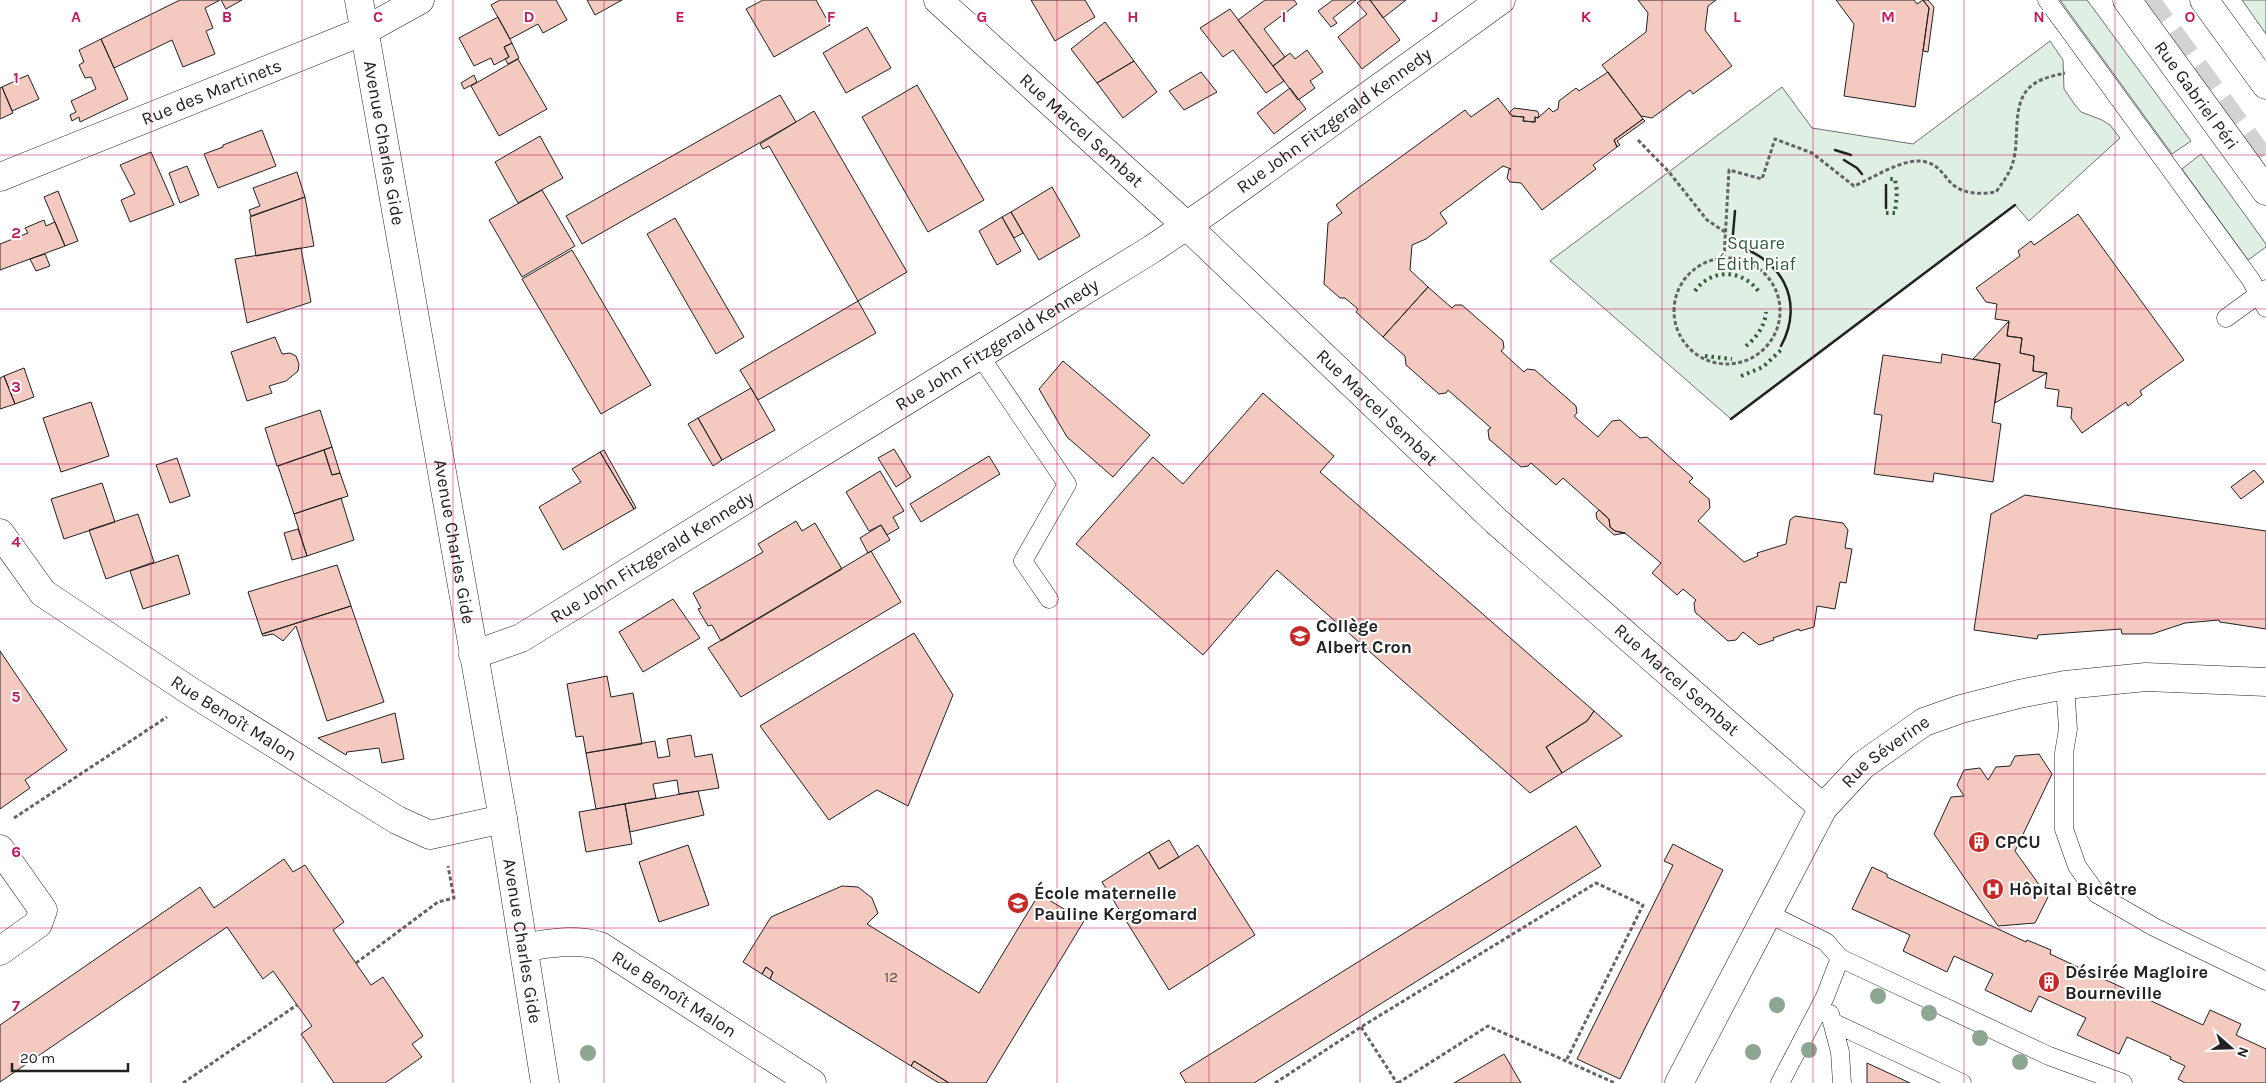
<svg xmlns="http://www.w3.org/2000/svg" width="2266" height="1083" font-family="Karla,sans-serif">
<rect width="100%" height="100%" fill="#fff"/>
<path fill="#e0efe3" stroke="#6f6f6f" d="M2060,0H2087L2191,141L2172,154Z
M2242,0H2266V34Z
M2050,41L2063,60L2064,89L2075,105L2081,112L2102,120L2110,125L2120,138L2029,221L2015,205L1731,419L1550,261L1782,87L1812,128L1913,144Z
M2201,154L2266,244V247L2248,260L2182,169Z"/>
<path fill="#f3c9c0" stroke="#222" d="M180,0H220L205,8L213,28L206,31L215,54L183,67L172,40L114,68L101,39Z
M221,0H242L226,9Z
M500,0H556L567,20L543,33L538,24L510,39L491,5Z
M587,0H622L595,15Z
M763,0H816L830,25L774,57L746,9Z
M1031,0H1085L1095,17L1055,41Z
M1265,0H1294L1297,4L1264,29L1285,57L1273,66L1238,20Z
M1333,0H1356L1333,18L1337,23L1331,27L1318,11Z
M1361,0H1370L1400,40L1362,69L1338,37L1367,14L1357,3Z
M1370,0H1406L1383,18Z
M1638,0H1716L1708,6L1705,30L1732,66L1693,94L1690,90L1652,118L1641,116L1602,65L1646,32L1648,13Z
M1836,0H1914L1917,4L1923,0L1929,8L1915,107L1844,96L1854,24Z
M1923,0H1928L1934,7L1928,52L1923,51L1929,8Z
M1230,9L1284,81L1266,93L1233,50L1223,57L1200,28Z
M498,17L512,43L504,47L509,57L494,65L491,58L474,66L459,38Z
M1105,22L1134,61L1097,83L1071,49Z
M867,27L891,68L846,93L823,53Z
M101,39L128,99L80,122L79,117L72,121L70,115L76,112L71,101L96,89L91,77L85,78L79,65L84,62L79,50Z
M512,43L519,58L508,64L505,59L509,57L504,47Z
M1307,50L1323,72L1310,81L1315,88L1298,100L1273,66L1290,53L1295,59Z
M518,59L547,109L499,136L471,86Z
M1134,61L1157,92L1123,118L1097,83Z
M1201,72L1217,92L1184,110L1169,91Z
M1608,72L1643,119L1614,140L1617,147L1593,165L1596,169L1542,210L1521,183L1510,182L1507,178L1509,169H1511L1503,166L1440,213L1447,223L1426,239L1412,245L1410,270L1428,287L1383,337L1356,312L1358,309L1345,298H1340L1324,284L1328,223L1342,213L1336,205L1350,194L1465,110L1471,117L1498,98L1512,116L1524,117L1523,121L1535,122V117L1538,118L1549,108L1553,112L1558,109L1559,101L1576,88L1579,91Z
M28,75L39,99L12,111L2,87Z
M474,75L477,82L464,89L461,83Z
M917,85L984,200L928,232L862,117Z
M2,87L13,113L0,119V88Z
M1290,88L1306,109L1274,134L1257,113Z
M780,95L796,122L582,244L566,216Z
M1514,108L1537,111L1539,114L1538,118L1535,117V122L1523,121L1524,117L1512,116L1509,113Z
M814,111L907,272L858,301L769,146L763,149L760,144Z
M1643,119L1645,121L1617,141L1620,145L1617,147L1614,140Z
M262,130L276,166L218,188L204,154L223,147V145Z
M540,136L563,178L518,203L495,162Z
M151,152L174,205L130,222L121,200L135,194L120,165Z
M187,166L199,195L180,203L169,173Z
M297,172L305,197L251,216L249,210L260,206L253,188Z
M1052,187L1080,236L1039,260L1011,212Z
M542,190L575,246L522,277L489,220Z
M58,191L78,241L65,246L44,197Z
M305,197L314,246L256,256L250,217Z
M1011,212L1023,233L1014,238L1002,217Z
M2078,214L2184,360L2140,391L2142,395L2128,406L2126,402L2082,433L2071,418L2072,408L2057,406L2059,390L2045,388L2047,373L2033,371L2034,356L2020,353L2022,338L2007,336L2009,321L1995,319L1997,304L1986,302L1976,288L2020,256L2018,251L2031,241L2034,245Z
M1002,217L1021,251L997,265L979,231Z
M675,218L744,337L716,354L647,234Z
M44,220L46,226L55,222L65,246L0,270V244L28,233L25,228Z
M301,248L311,302L247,323L235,259Z
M572,250L651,385L601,414L522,279Z
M45,254L50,266L36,271L30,259Z
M1428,287L1452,308L1455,305H1462L1503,341L1504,348L1501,351L1524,372L1527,369L1535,370L1576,406L1577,413L1574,416L1598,437L1612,421L1620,420L1640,438L1647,437L1693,478L1689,482L1709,499L1710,508L1698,521L1744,562L1758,556L1757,553L1786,544L1790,520L1795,516L1843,523L1848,530L1845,548L1852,549L1846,583L1840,582L1835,609L1817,606L1814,627L1800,631L1799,629L1773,638L1774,640L1759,645L1743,632L1736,640L1728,641L1695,612L1694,603L1696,600L1683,589L1677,595L1652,573L1661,563L1625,533L1615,531L1610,527L1609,519L1563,478L1556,485L1531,463L1528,466L1521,467L1489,439L1488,430L1491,428L1448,390L1446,393L1439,394L1406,365L1405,356L1383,337Z
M858,301L876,333L758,400L740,370Z
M2009,321L2007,336L2022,338L2020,353L2034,356L2033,371L2047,373L1995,403L2000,364L1973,359Z
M275,337L282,354L290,353L296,356L299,364L298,371L286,381L269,386L272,393L247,401L231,352Z
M1942,354L2000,364L1992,422L2001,424L1993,482L1934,473L1933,482L1874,474L1882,415L1874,414L1883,355L1941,363Z
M1063,361L1150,435L1113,477L1067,437L1039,389Z
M24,368L34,397L15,404L4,376Z
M4,376L15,404L0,409V378Z
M751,388L775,430L722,460L698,418Z
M1263,393L1334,456L1320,472L1594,711L1587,721L1546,747L1562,773L1530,793L1277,570L1203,655L1076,544L1153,457L1183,484Z
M91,402L109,456L61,472L43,418Z
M320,410L332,447L277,466L265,428Z
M698,418L722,460L713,466L688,424Z
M332,447L340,473L332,475L324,450Z
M894,449L911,477L896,487L878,458Z
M324,450L332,475L340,473L348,496L294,514L278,466Z
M604,450L634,504L636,508L634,509L600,452Z
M600,452L634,509L563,550L539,507L581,482L572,469Z
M989,456L1000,474L921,522L910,504Z
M177,458L190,496L170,503L156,465Z
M2254,470L2264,482L2241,499L2231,487Z
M880,471L904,511L893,517L899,528L887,535L881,525L869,531L846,492Z
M102,483L115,522L64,539L51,499Z
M2025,495L2266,531V629L2220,622L2219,620L2185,623L2152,634H2122L2121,629L2038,635L2037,639L1974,630L1991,514Z
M341,498L354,540L307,556L294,514Z
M1599,510L1609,519L1610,527L1615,531L1625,533L1614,535L1597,519L1596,513Z
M138,514L154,562L106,579L89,530Z
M796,521L802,531L815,523L842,569L721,641L712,625L708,626L698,609L701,608L693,593L763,552L758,544Z
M881,525L890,540L868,553L860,538Z
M298,529L307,556L292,560L284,533Z
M871,551L901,602L741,697L708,648Z
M178,555L190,594L143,609L130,571Z
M337,565L351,606L262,634L248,592Z
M673,599L700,638L643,672L619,632Z
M351,606L384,702L327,721L296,626L283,641L273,634L263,636L262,634Z
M914,633L953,695L908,806L877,790L829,820L760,726Z
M0,651L67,750L25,780L30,788L0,809Z
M607,676L611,697L633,693L642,744L586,753L583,736L576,737L567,684Z
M1594,711L1622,736L1562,773L1546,747L1587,721Z
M395,713L404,759L382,763L379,748L347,752L346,755L318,738Z
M691,735L695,757L712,754L719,788L679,794L677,780L653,784L656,798L596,809L586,753L655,741L658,758L670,756L667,739Z
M2039,754L2052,774L2015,851L2048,897L2035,923L1998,926L1934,834L1951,797L1964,796L1957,785L1964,770L1980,768L1988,780L1996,767L2010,766L2015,756Z
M698,791L704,815L630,832L625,804Z
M625,804L632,844L586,852L579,812Z
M1576,826L1601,866L1254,1083H1186L1180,1073Z
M1169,840L1179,857L1159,869L1149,852Z
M1673,844L1723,870L1620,1079L1577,1059L1673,865L1664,861Z
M688,845L709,905L659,922L639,862Z
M1198,845L1255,935L1169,990L1102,882L1149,852L1159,869Z
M284,859L293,872L305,865L344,922L333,930L371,985L383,977L423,1036L412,1044L422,1057L385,1083H334L301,1034L312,1026L273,971L263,979L227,927L0,1082V1025L200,887L214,908Z
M1872,867L1887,874V877L2026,942L2027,940L2051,950L2050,954L2203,1025L2210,1010L2241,1024L2236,1035L2266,1049V1083H2185L2178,1079L2185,1066L2170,1059L2171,1057L2127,1037L2119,1054L2077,1035L2086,1018L2039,996L2031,1012L1985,990L1993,974L1954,956L1947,972L1903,951L1910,935L1852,909Z
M842,886L858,887L872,898L878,913L867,924L979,993L1039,894L1084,921L986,1083H949L914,1061L911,1066L770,979L773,972L766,967L762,974L743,962L771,917Z
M766,967L773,972L770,979L762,974Z
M1504,1054L1521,1083H1454Z
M914,1061L949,1083H939L911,1066Z
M1867,1063L1910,1083H1867Z"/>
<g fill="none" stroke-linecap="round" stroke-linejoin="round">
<path stroke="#d3d3d3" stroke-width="28" stroke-dasharray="28 14" stroke-linecap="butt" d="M2145,0L2266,167"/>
<g stroke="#222" stroke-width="19">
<path id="service" d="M2047,0L2251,280L2266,308
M2226,318L2266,289
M980,356L1067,484L1023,561L1049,599
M2065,685L2068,729L2064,753V829L2077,866L2097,894L2154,927L2266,981
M1767,913L1826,942L1840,958L1825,997L1780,1083
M1840,958L2049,1056L2123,1083
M1830,1014L1840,1052L1842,1083
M1832,1022L1962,1083"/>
</g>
<g stroke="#222" stroke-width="29">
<g id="minor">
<path id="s1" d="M938,0L1187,226L1496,521L1823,808"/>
<path id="s2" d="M0,177L364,31L420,0"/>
<path id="s3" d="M0,533L43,593L190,691L397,820L430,835L503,819"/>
<path id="s4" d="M473,655L521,638L1152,249L1211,209L1501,0"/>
<path d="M0,849L43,910L38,924L0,951"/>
<path id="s5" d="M524,947C549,944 575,938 600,946L812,1083"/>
<path id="s6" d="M1679,1083L1823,808L1863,765L1924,722L1961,709L2019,694L2065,685L2146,677L2266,682"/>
</g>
</g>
<g stroke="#222" stroke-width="29">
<g id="secondary">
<path id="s7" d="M359,0L503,819L545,1083"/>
<path id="s8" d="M2127,0L2266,191"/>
<path d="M2204,0L2266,85"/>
</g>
</g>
<path stroke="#646464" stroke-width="3" stroke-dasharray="4 2.5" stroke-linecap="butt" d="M1638,140L1669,172L1707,220L1725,232
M1674 311a53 53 0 1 1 106 0a53 53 0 1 1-106 0Z
M1724,258L1729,170L1762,179L1775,139L1812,153L1854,186C1873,178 1906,156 1926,162C1939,165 1944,176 1952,184C1965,195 1981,194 1996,192C2003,182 2010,173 2013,162C2020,140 2011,104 2030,87C2040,78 2053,76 2065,73
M14,818L167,717
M356,963L438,902L454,898L448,866
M1361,1027L1397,1083
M183,1083L297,1005
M1275,1083L1361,1027L1596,883L1643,905L1566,1061
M1398,1083L1488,1026L1615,1083"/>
<use href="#service" stroke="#fff" stroke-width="18"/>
<use href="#minor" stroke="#fff" stroke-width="28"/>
<use href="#secondary" stroke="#fff" stroke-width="28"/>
<path stroke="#2f5e38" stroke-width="4" stroke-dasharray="2.5 4" stroke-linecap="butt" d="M1886,213H1895L1897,192L1895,179H1887
M1695,291C1711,268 1743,269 1759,292
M1746,346C1756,338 1765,326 1766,312
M1705,356L1732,359
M1741,376L1763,367L1782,349"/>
<path stroke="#222" stroke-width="2.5" d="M1835,150L1851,155
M1844,160L1857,168L1862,174
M1886,208V185
M1735,211L1732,245C1780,256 1806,300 1781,346
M1731,419L2015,205"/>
</g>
<g fill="#8da692">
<circle cx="1878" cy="996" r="8"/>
<circle cx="1777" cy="1005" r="8"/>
<circle cx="1929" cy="1013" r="8"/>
<circle cx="1980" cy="1038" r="8"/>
<circle cx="1809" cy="1050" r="8"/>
<circle cx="1753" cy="1052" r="8"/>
<circle cx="588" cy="1053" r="8"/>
<circle cx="2020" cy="1062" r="8"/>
</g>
<path fill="none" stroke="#c2185b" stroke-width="1" stroke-opacity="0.55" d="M151,0V1083M302,0V1083M453,0V1083M604,0V1083M755,0V1083M906,0V1083M1057,0V1083M1209,0V1083M1360,0V1083M1511,0V1083M1662,0V1083M1813,0V1083M1964,0V1083M2115,0V1083M0,155H2266M0,309H2266M0,464H2266M0,619H2266M0,774H2266M0,928H2266"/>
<defs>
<g id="school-disc" transform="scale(1.125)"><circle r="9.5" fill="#c62828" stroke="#fff"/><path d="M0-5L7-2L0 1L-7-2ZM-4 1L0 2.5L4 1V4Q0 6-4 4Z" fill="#fff"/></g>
<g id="building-disc" transform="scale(1.125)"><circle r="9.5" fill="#c62828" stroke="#fff"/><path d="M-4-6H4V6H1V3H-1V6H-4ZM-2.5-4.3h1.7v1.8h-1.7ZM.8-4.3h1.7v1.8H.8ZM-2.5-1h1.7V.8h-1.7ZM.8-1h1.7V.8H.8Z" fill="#fff"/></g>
<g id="hospital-disc" transform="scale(1.125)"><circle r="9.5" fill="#c62828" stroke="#fff"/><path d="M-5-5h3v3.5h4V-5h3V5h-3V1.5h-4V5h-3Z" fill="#fff"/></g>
</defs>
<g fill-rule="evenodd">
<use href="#school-disc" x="1300" y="636"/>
<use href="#building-disc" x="1979" y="842"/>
<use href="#hospital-disc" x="1993" y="889"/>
<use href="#school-disc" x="1018" y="903"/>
<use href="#building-disc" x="2049" y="982"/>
</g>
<g text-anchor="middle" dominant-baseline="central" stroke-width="4" stroke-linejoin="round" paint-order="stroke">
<g font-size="15" fill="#564c4a">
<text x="891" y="977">12</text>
</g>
<g font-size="18" fill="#222" stroke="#fff">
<text stroke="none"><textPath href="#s2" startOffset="228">Rue des Martinets</textPath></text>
<text stroke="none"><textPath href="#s8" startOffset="118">Rue Gabriel Péri</textPath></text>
<text stroke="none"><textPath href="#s4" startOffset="1015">Rue John Fitzgerald Kennedy</textPath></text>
<text stroke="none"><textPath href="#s1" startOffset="194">Rue Marcel Sembat</textPath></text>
<text stroke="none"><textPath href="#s7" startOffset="145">Avenue Charles Gide</textPath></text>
<text stroke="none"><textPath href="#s4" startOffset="610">Rue John Fitzgerald Kennedy</textPath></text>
<text stroke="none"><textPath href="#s1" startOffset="599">Rue Marcel Sembat</textPath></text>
<text stroke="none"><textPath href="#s7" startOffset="550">Avenue Charles Gide</textPath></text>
<text stroke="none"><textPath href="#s4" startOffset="205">Rue John Fitzgerald Kennedy</textPath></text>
<text stroke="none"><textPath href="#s1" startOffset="1004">Rue Marcel Sembat</textPath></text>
<text stroke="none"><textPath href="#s3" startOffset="302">Rue Benoît Malon</textPath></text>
<text stroke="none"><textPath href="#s6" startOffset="395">Rue Séverine</textPath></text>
<text stroke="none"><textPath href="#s7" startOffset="955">Avenue Charles Gide</textPath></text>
<text stroke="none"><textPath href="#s5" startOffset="165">Rue Benoît Malon</textPath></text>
</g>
<g font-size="18" fill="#2f5e38" stroke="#fff">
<text x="1756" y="243">Square<tspan x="1756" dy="21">Édith Piaf</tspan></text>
</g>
<g font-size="18" font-weight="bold" fill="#222" stroke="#fff" text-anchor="start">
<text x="1316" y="626">Collège<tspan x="1316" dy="21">Albert Cron</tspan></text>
<text x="1995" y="842">CPCU</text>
<text x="2009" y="889">Hôpital Bicêtre</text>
<text x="1034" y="893">École maternelle<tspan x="1034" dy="21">Pauline Kergomard</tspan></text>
<text x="2065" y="972">Désirée Magloire<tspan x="2065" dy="21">Bourneville</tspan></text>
</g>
</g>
<g font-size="16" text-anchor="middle" font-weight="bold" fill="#c2185b" stroke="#fff" stroke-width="4" stroke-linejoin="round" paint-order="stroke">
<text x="76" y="22">A</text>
<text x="227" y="22">B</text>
<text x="378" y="22">C</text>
<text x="529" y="22">D</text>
<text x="680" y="22">E</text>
<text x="831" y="22">F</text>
<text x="982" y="22">G</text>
<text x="1133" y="22">H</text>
<text x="1284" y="22">I</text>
<text x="1435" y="22">J</text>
<text x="1586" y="22">K</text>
<text x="1737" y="22">L</text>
<text x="1888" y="22">M</text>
<text x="2039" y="22">N</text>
<text x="2190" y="22">O</text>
<text x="16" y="83">1</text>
<text x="16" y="238">2</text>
<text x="16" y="392">3</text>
<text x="16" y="547">4</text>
<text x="16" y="702">5</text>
<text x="16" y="857">6</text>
<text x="16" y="1011">7</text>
</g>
<g transform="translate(2231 1048) rotate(110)" stroke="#ffffff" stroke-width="4" paint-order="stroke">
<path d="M0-4L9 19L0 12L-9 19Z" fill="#222222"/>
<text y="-8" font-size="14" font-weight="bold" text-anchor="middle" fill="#222222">N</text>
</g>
<path d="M12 1063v8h116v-8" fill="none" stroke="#222222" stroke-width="2.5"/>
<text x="20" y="1063" font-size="15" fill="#222222" stroke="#ffffff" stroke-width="4" paint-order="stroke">20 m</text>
</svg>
